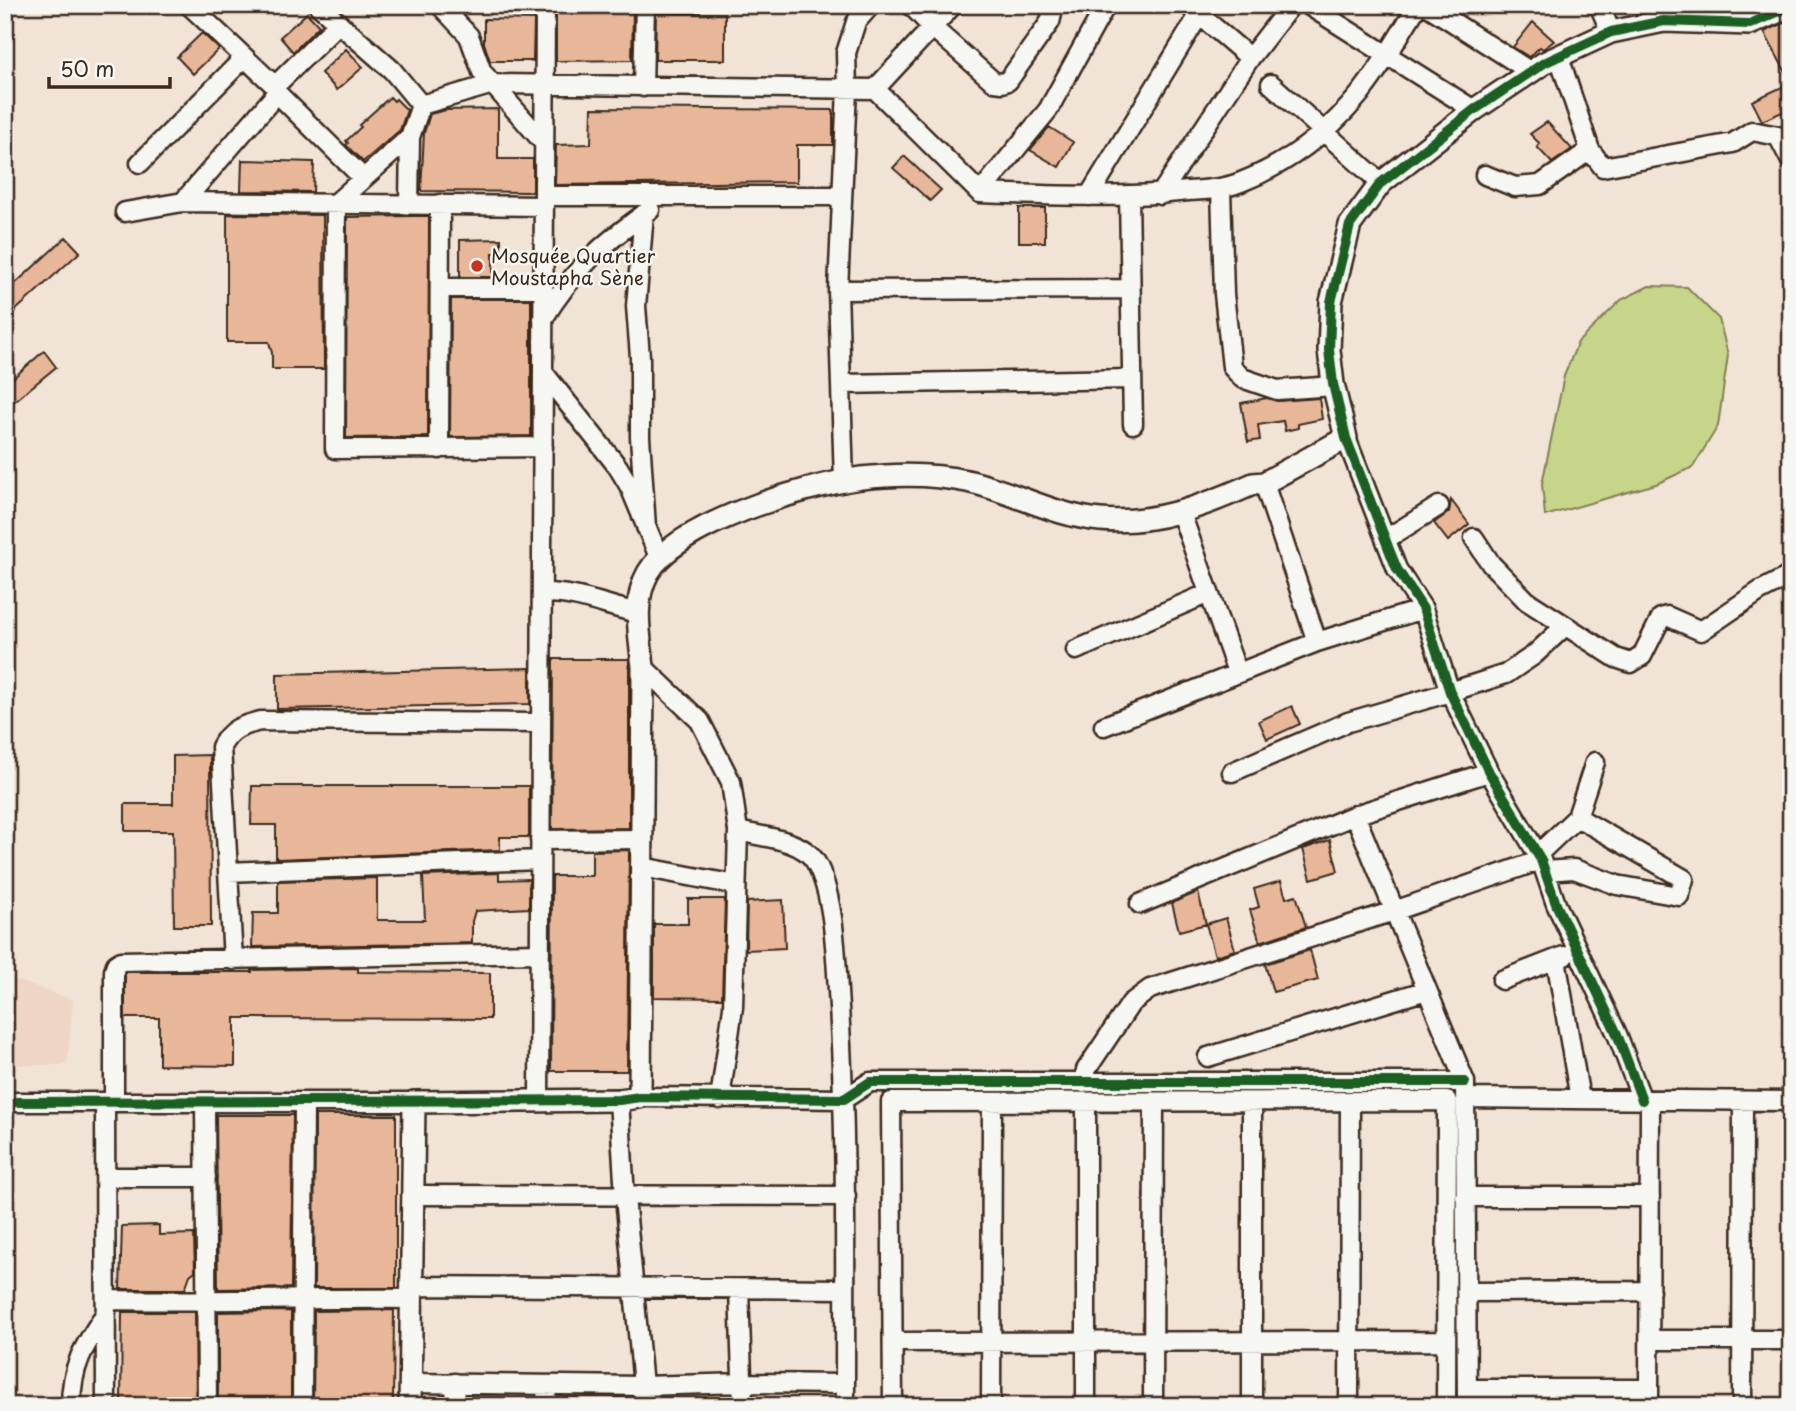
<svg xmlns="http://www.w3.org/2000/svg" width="1796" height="1411" font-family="'Playpen Sans',sans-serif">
<rect width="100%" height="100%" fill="#f2e3d7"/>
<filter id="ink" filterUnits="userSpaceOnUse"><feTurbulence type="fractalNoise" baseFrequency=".0143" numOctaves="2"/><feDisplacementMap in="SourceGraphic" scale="14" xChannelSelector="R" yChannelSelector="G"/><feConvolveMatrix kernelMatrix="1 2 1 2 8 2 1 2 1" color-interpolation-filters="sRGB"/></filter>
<g filter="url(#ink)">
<path fill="#efd6c4" d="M5,976L73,1000L67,1065H5Z"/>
<path fill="#c6d589" stroke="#808054" stroke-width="2" d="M1649,286L1687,287L1719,319L1728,355L1718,426L1693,467L1656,484L1545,516L1542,484L1564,376L1578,342L1621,300Z"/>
<path fill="#e8b799" stroke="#3b2a1e" stroke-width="2" d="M633,12L632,60L556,61V14Z
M307,13L319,26L293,52L280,37Z
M656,13H725V60H655Z
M484,19L534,20L533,61H490L484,43Z
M1791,20V82L1764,32Z
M1533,22L1554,41L1543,49L1540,47L1529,57L1513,47Z
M202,33L219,49L193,74L177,57Z
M346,49L363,67L337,90L321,73Z
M1791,83V108L1762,121L1752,101Z
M390,97L394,101L396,99L407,110L400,130L363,162L346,145L348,143L346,141L361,127L359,125Z
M592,108L833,110V145H797V182L555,185L556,145L591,144Z
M498,109V159H533V192L421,191L424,133L430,114L446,110Z
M1547,122L1572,149L1552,163L1537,147L1540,144L1530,134Z
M1049,127L1073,142L1059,167L1030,150Z
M904,156L941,190L930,201L893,168Z
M242,160L314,162L313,192L241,191Z
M1019,208H1045V242H1019Z
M227,214L323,215L324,369H272V353L269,342H227Z
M414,216H429L428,437L346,438L347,217Z
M66,237L80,252L5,320V293Z
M501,239V253H493V277H460V240Z
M451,299H531V436L450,437Z
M44,351L56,367L5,409V385Z
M1267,398L1278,401L1319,398L1322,419L1298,424V428L1285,431L1283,421L1258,425L1260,440L1248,442L1241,403Z
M1451,500L1469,524L1448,541L1434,523L1449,512Z
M553,659H629V828L552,829Z
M530,668V704L277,709V674Z
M1292,706L1300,724L1267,739L1259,721Z
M210,755L211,926H174L173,831H125V804H173V756Z
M252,786H529V837H500V850L278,859L276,858V825H251Z
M1330,840L1338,871L1311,879L1303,849Z
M629,850L627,1071H551L552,876H592V851Z
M499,873V880L529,879V908L475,911L472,921V943L252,947L253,913H278V881L377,878V920H425L423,876Z
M1281,881L1286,898L1296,895L1306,927L1260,942L1250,910L1259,907L1254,889Z
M1198,892L1206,924L1179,931L1172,903Z
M688,899H725L722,998L654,997V924H688Z
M783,900L785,948L746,950L747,902Z
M1226,918L1235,950L1215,956L1206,924Z
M1310,950L1318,980L1273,992L1265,964Z
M358,968V972L490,973V1019L235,1018V1066L159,1065V1018H125V972H252V970Z
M216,1115H293L291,1288L218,1289Z
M315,1115H396V1288H314Z
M159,1225V1235L194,1234L195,1271L190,1275L185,1289H120L122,1226Z
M394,1310L393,1406H313L314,1311Z
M291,1311V1406H218V1312Z
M122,1312H195L196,1406H121Z"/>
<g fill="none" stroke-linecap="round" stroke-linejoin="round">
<g stroke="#3b2a1e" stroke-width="23">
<path id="minor" d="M189,5L275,86
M318,5L392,70L421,105
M440,5L469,36L482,72L544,143
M911,5L932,27L994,82L1002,83L1008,81L1050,22L1052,14L1047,5
M1188,5L1250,58
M1308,5L1474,110
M1426,5L1531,72
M1599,5L1611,32
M1559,57L1590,150L1603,167L1733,143L1752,131L1778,136L1791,161
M1271,84L1381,183
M643,87L645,5
M875,89L953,5
M276,92L363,178
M421,105L493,84L875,89L980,193C1049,195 1119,199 1188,191C1206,190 1224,189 1241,182C1287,164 1328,133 1359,95C1382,67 1399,35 1418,5
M410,137L336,203L335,449L543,447
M140,163L244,58
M1485,175L1515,187L1540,185L1590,150
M1221,188L1224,294L1232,367L1242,378L1277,390L1334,386
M980,193L1048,110L1106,5
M1129,195L1133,424
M1160,195L1250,58L1291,5
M544,196H841
M1089,196L1199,15
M183,202L272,99L276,92L275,86L339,23
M409,204L410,137L421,105
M125,212L183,202L544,206
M644,214L636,306L640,357V437L646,527
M440,288H543
M838,290L1130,289
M543,319C573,270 603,243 650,210
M543,372L618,467L630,487L659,557
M841,384L1132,379
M1346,438L1397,569L1423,609L1450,692L1489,772L1541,860L1556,904L1617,1034L1642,1100
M439,449L440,204
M844,482L838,290L847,89L846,53L856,22L871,5
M1264,483L1317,642
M1181,513L1237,672
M1474,538L1491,564L1527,601L1616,658L1631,663L1642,656L1661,618L1667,616L1701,631L1760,591L1791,575
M1386,539L1439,506
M542,593C575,592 606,606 638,613
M1076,650L1209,593
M643,667L700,721L731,782L738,831C762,837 801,839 815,861C836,896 836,966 839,1007C847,1140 845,1273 845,1406
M1104,726L1317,642L1423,609
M1232,772L1348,722L1450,692L1506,674L1534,655L1565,626
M1355,815L1465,1082L1467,1406
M540,840L642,839
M1538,854L1577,817L1595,762
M642,867L736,885
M1545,871L1574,869L1617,885L1679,896L1684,879L1577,817
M228,872L540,860
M1140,904L1355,815L1489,772
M1556,959L1580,1099
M233,960L221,747C230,729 241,726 260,721L541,723
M1502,980L1564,956
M1208,1057L1427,990
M1084,1083L1086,1070L1131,1003L1150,989L1394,911L1541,860
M640,1097L844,1099L870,1082H1465
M1465,1098L1791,1101
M720,1099L733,1007L738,831
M539,1100L545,5
M619,1100L625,1197L645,1406
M5,1102H414
M105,1102L106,1406
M114,1102V971L116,964L121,961L540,953
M205,1103L207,1406
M106,1177H206
M413,1195L846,1196
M1465,1197H1650
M412,1286L845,1289
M739,1289L743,1406
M1466,1292L1650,1291
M106,1300C208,1302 310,1298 412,1299
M1650,1340H1791
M893,1342L1446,1341
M411,1383L643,1386L742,1383L845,1384
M455,1383L456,1406
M546,1386L547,1406
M1467,1389H1649
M71,1406C71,1365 84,1346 106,1313
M302,1406L304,1102
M893,1406L891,1102L1447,1101L1446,1406
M991,1406L992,1102
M1086,1406V1102
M1153,1406L1154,1102
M1252,1406V1102
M1349,1406L1350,1101
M1649,1406L1650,1100
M1742,1406L1743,1101"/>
</g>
<g stroke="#3b2a1e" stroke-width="26">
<path id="tertiary" d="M410,1406L414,1102L619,1100L640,1097L643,667C640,637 632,601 648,573C677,523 805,486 861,478C895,474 934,474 967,481C1012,491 1054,516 1100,520C1154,525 1204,506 1253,484L1264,483L1346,438L1333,384L1329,350L1331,302L1350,225L1381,183L1474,110L1544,63L1611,32L1664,21L1750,24L1791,6"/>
</g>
<use href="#minor" stroke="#f6f6f2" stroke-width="18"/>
<use href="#tertiary" stroke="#f6f6f2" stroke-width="21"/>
<g stroke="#f6f6f2" stroke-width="15">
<path id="cycleway" d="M1642,1100L1617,1034L1556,904L1541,860L1489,772L1450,692L1423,609L1397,569L1392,557L1346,438L1333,384L1329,350L1331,302L1350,225L1381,183L1474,110L1544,63L1611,32L1664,21L1750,24L1791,6
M5,1102L619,1100L640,1097L844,1099L870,1082H1465"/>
</g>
<use href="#cycleway" stroke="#1b5e20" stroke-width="10"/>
</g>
</g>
<circle fill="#c8321e" stroke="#f6f6f2" stroke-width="2.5" cx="477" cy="266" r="7"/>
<g text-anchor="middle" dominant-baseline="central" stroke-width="5" stroke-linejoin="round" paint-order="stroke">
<g font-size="19" fill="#3b2a1e" stroke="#f6f6f2" text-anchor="start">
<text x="491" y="255">Mosquée Quartier<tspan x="491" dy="22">Moustapha Sène</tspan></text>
</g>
</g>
<rect width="1796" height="1411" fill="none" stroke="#f6f6f2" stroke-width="28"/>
<rect x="14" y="14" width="1768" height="1383" fill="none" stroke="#3b2a1e" stroke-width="2.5" filter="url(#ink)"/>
<path d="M49 77v10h121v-10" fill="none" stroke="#3b2a1e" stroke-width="3.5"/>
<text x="60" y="77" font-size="21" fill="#3b2a1e" stroke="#f6f6f2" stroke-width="5" paint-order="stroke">50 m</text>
</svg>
